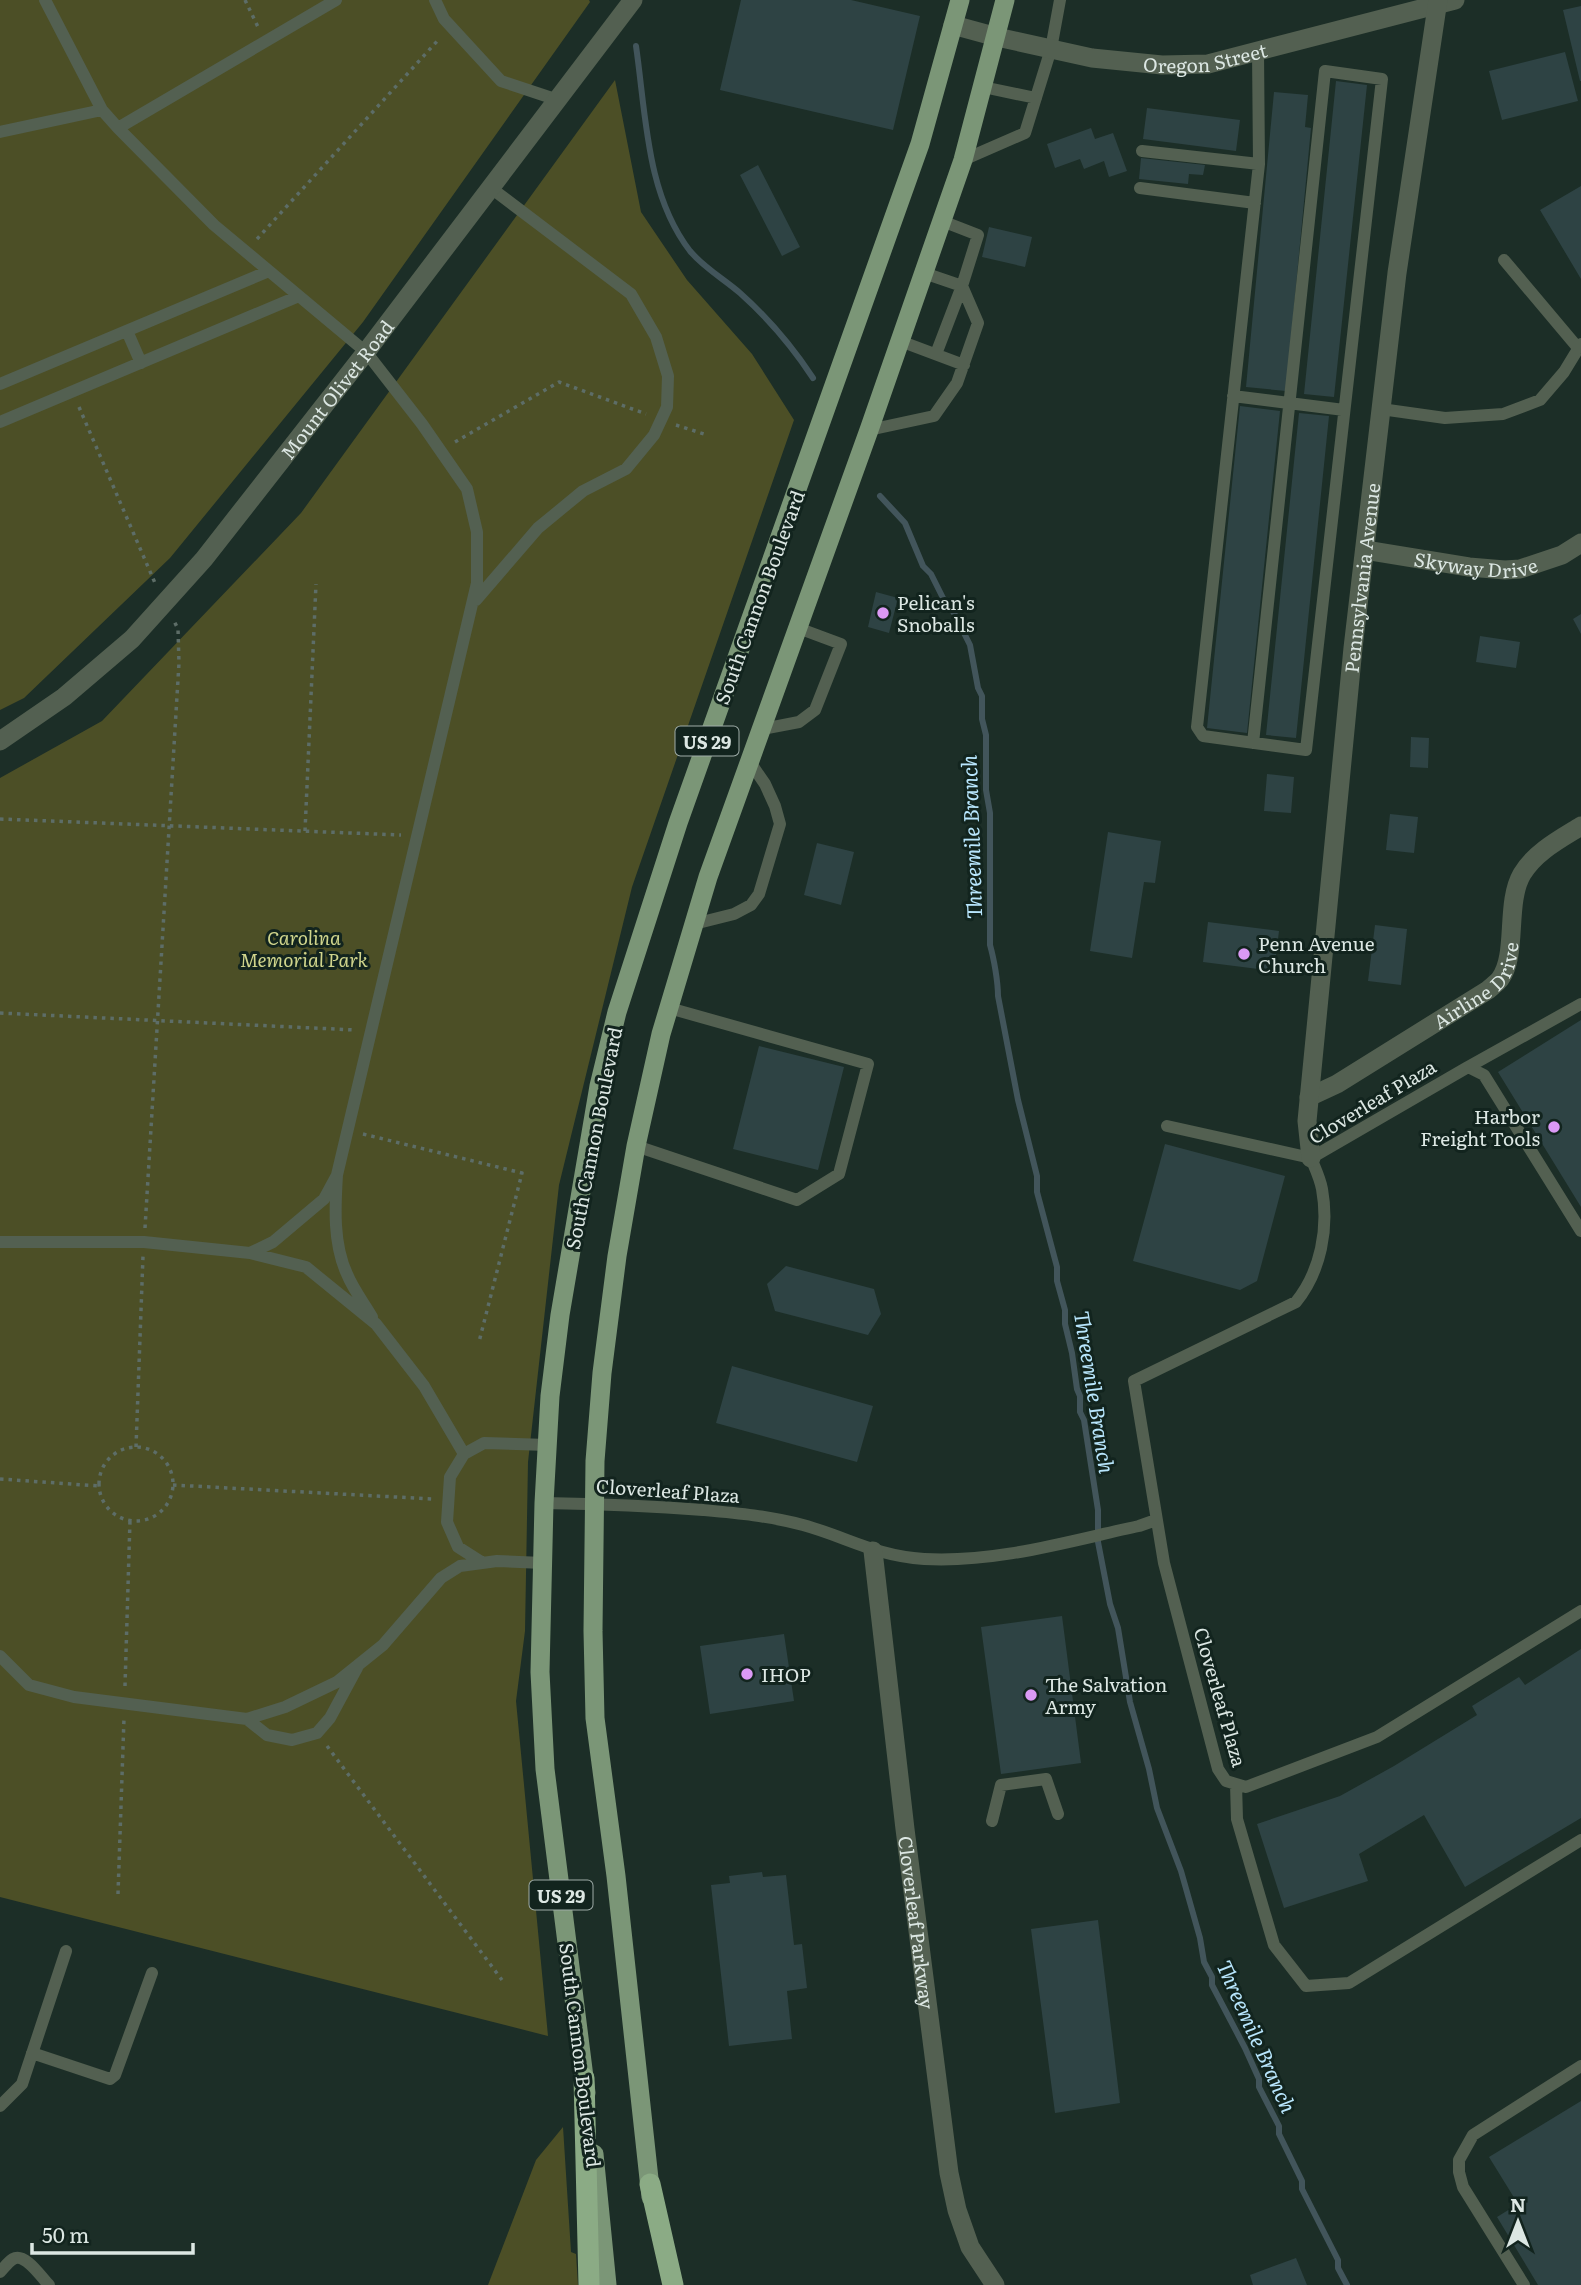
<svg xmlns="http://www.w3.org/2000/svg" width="1581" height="2285" font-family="Literata,serif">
<rect width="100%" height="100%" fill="#1c2e27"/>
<path fill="#4c4f26" d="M0,0H589L590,2L363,322L170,558L24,698L0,710Z
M615,80L641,212L687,280L752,354L794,420L632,887L559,1185L528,1462L525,1631L516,1701L548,2036L0,1897V778L102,721L301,513Z
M563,2127L571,2252L576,2254L578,2285H488L536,2160Z"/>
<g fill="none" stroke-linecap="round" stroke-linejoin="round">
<path stroke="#42555b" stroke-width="6" d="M636,46C646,114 646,194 690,251C704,268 724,279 740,293C768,318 792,346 813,378
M880,496L905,523L923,566L931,574L943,598L954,613L970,645L978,688L982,696V719L986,735V790L990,813V945C994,959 998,982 998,996L1018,1100L1037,1176V1192L1057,1267V1281L1065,1310V1324L1072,1353L1077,1389L1080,1396V1412L1084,1420L1098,1510V1542L1110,1604L1118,1628L1130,1702L1149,1769L1157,1808L1181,1871L1200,1938L1204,1962L1212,1977V1985L1245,2048L1259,2079V2087L1279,2126V2134L1302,2181V2189L1338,2260V2268L1347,2285"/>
</g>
<path fill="#2e4344" d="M741,0H851L920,16L893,130L720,90Z
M1581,6V81H1580L1563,10Z
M1565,52L1578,101L1502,120L1489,71Z
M1336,81L1367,85L1334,397L1304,394Z
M1274,92L1308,95L1305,127L1311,128L1286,391L1246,387Z
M1147,108L1240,120L1236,151L1143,139Z
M1091,128L1095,139L1113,133L1127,171L1109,177L1104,161L1084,169L1080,159L1055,168L1047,144Z
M1141,158L1205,165L1203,175L1189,174L1188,184L1139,179Z
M758,165L800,247L782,256L740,175Z
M1581,186V279L1540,210Z
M989,227L1032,237L1025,267L982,257Z
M1240,406L1280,411L1247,733L1207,728Z
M1299,413L1329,416L1296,738L1266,735Z
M876,592L898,598L889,633L868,627Z
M1581,614V634L1573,619Z
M1480,636L1520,642L1516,668L1476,662Z
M1411,737L1429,738L1428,768L1410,767Z
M1267,774L1294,777L1291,813L1264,811Z
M1390,814L1418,817L1414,853L1386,850Z
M1108,832L1161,841L1155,883L1144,882L1132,958L1090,951Z
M817,843L854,852L841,905L804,895Z
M1208,922L1279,931L1274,971L1203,962Z
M1375,925L1407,929L1401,985L1368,981Z
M1581,1020V1207L1498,1072Z
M759,1046L844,1067L818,1170L733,1149Z
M1165,1144L1285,1176L1257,1281L1240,1290L1133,1261Z
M786,1266L874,1289L881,1314L868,1335L775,1311L767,1284Z
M732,1366L873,1406L857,1462L716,1423Z
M1062,1616L1081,1763L1001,1774L981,1627Z
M784,1634L794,1701L710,1714L700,1646Z
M1581,1649V1818L1465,1887L1424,1815L1359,1854L1368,1881L1284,1908L1257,1824L1340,1796L1394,1766L1477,1715L1472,1706L1519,1677L1525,1685Z
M762,1872L763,1877L786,1875L794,1945L802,1944L807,1988L787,1991L792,2039L729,2046L711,1885L730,1883L729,1876Z
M1098,1920L1120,2103L1055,2113L1031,1929Z
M1581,2101V2285H1538L1497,2217L1518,2204L1489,2157Z
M1296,2258L1307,2285H1253L1250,2275Z"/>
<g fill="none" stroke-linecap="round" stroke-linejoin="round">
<path stroke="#5d6d67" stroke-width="3.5" stroke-dasharray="3.5 5" stroke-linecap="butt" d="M245,0L258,27
M257,239L440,38
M79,407L155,583
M676,425L704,434
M455,442L559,382L646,414
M0,819L401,835
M305,831L316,584
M0,1013L355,1030
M363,1134L522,1173L479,1342
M145,1228L179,663L178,629L174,621
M136,1447L143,1256
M99 1484a37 37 0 1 1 74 0a37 37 0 1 1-74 0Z
M0,1479L99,1486
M173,1485L433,1499
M125,1686L130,1520
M327,1746L502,1980
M118,1894L124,1718"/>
<path stroke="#536051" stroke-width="12" d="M45,0L102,110L118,128L214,225L366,352L422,424L467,489L477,532V583L337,1175
M435,0L444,19L501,81L558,100
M983,87L1036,98
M118,128L336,0
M0,132L102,110
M1142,151L1259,164
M963,160L1025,133L1051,49L1060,0
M1140,188L1255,203
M1504,260L1578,348
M924,273L962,286L936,354
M127,331L141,363
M900,341L964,365
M0,384L269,271
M1233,396L1344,410
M1381,409L1445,418L1503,414L1540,400L1564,372L1581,344
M0,422L299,296
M869,430L934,416L957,383L978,323L962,286L978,235L942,221
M476,600L538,528L583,491L626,469L654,435L661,420L667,407L668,376L656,337L631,294L491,188
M762,729L799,722L815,710L841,644L798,628
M1253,743L1325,71L1382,79L1306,750L1203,736L1197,727L1259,164L1258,51
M694,924L734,914L751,905L759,894L780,824L775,806L765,784L750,762
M1468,1067L1581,1004
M1167,1126L1311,1158
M636,1146L797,1200L839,1174L868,1064L669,1008
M1311,1158C1315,1168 1320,1178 1322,1189C1329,1228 1321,1271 1296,1302L1134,1381L1164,1563L1218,1769L1226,1781L1246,1787L1377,1737L1581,1611
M1311,1158L1468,1067L1484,1075L1581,1231
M0,1242H144L250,1253L306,1267L376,1324L424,1386L464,1454
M250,1253L273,1242L324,1199L337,1175C335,1207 333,1244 347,1274C353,1289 364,1303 372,1317
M544,1503C597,1504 650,1506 703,1510C736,1513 770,1516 803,1525C847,1537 875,1556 924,1559C997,1563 1069,1541 1139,1526L1156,1520
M483,1563L458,1547L447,1522L450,1477L464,1454L484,1443L548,1445
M0,1656L29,1685L74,1697L247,1719L285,1707L337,1682L383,1645L441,1578L460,1566L497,1561L543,1563
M247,1719L267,1735L292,1740L317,1733L330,1718L357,1668
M1236,1784L1237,1819L1274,1945L1306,1986L1349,1983L1581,1840
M992,1821L1001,1785L1046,1779L1058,1814
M32,2053L110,2079L115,2075L152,1973
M0,2106L22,2084L66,1951
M0,2272C4,2268 8,2262 13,2259C25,2252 41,2277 49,2285
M1524,2285L1463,2187L1459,2172V2160L1473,2135L1581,2066"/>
<g stroke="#536051" stroke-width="19">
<path id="s1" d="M953,25L997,37L1092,58L1162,65L1208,64L1455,0"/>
<path id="s2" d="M1365,550L1469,567L1505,570L1520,569L1562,555L1581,543"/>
<path id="s3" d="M0,741L64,697L132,639L204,559L366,352L633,0"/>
<path id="s4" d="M1309,1097L1337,1084L1488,990C1491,987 1497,983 1500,979C1518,955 1505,903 1522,874C1535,852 1560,839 1581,826"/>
<path id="s5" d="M1311,1158L1307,1121L1353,648L1397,273L1438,0"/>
<path id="s6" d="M873,1551L905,1829L949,2173L957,2210L970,2247L995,2285"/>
</g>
<path stroke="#7b9677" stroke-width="19" d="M586,2093L545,1769L540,1672L544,1503L550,1396L560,1315L599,1086L617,1012L678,823L920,144L960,0
M594,2154L607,2285
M651,2197L616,1876L595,1718L593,1631L595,1461L602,1373L617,1256L636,1146L661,1034L708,877L869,430L963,160L1005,0"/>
<path stroke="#8bab85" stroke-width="21" d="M584,2078L589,2285
M650,2184L673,2285"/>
</g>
<g fill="#db99f5" stroke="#12241e" stroke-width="2.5">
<circle cx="883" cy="613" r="7"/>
<circle cx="1244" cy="954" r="7"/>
<circle cx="1554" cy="1127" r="7"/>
<circle cx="747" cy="1674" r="7"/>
<circle cx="1031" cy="1695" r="7"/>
</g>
<g text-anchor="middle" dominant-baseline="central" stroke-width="6" stroke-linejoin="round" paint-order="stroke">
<g fill="#12241e" stroke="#9faca8" stroke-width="2">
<rect x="675.5" y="726.5" width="63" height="29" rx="5"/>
<rect x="529.5" y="1880.5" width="63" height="29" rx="5"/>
</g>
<g font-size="18" font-weight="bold" fill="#dce7e3">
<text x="707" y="741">US 29</text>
<text x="561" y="1895">US 29</text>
</g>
<g font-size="19" fill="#dce7e3" stroke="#12241e">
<text stroke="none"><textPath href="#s1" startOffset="257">Oregon Street</textPath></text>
<text stroke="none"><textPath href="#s3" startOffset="490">Mount Olivet Road</textPath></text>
<text stroke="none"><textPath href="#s2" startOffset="112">Skyway Drive</textPath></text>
<text stroke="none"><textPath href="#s5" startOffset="583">Pennsylvania Avenue</textPath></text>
<text transform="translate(759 597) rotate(-70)">South Cannon Boulevard</text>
<text stroke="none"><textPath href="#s4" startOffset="205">Airline Drive</textPath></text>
<text transform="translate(1372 1101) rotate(-31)">Cloverleaf Plaza</text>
<text transform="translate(593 1138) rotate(-79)">South Cannon Boulevard</text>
<text transform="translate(668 1490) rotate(4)">Cloverleaf Plaza</text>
<text transform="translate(1221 1697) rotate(74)">Cloverleaf Plaza</text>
<text stroke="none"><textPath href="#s6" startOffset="374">Cloverleaf Parkway</textPath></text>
<text transform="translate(581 2055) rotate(83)">South Cannon Boulevard</text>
</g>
<g font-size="19" fill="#dce7e3" stroke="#12241e" text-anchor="start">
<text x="897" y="602">Pelican's<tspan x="897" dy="22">Snoballs</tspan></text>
<text x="1258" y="943">Penn Avenue<tspan x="1258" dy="22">Church</tspan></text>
<text x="1540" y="1116" text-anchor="end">Harbor<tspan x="1540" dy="22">Freight Tools</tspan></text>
<text x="761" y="1674">IHOP</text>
<text x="1045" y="1684">The Salvation<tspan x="1045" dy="22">Army</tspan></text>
</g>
<g font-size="19" font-style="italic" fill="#d0d58c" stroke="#12241e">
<text x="304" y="937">Carolina<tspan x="304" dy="22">Memorial Park</tspan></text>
</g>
<g font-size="21" font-style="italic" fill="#b8e6fd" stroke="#12241e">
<text transform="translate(970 837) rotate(-92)">Threemile Branch</text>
<text transform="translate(1096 1392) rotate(81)">Threemile Branch</text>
<text transform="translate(1258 2036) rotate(66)">Threemile Branch</text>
</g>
</g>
<g transform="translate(1518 2222)" stroke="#12241e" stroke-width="5" paint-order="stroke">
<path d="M0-5L12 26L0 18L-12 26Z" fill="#dce7e3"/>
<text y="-10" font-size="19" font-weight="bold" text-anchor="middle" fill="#dce7e3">N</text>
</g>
<path d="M32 2243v10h161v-10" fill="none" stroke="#dce7e3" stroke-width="3.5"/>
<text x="42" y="2243" font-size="21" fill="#dce7e3" stroke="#12241e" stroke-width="5" paint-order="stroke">50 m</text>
</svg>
